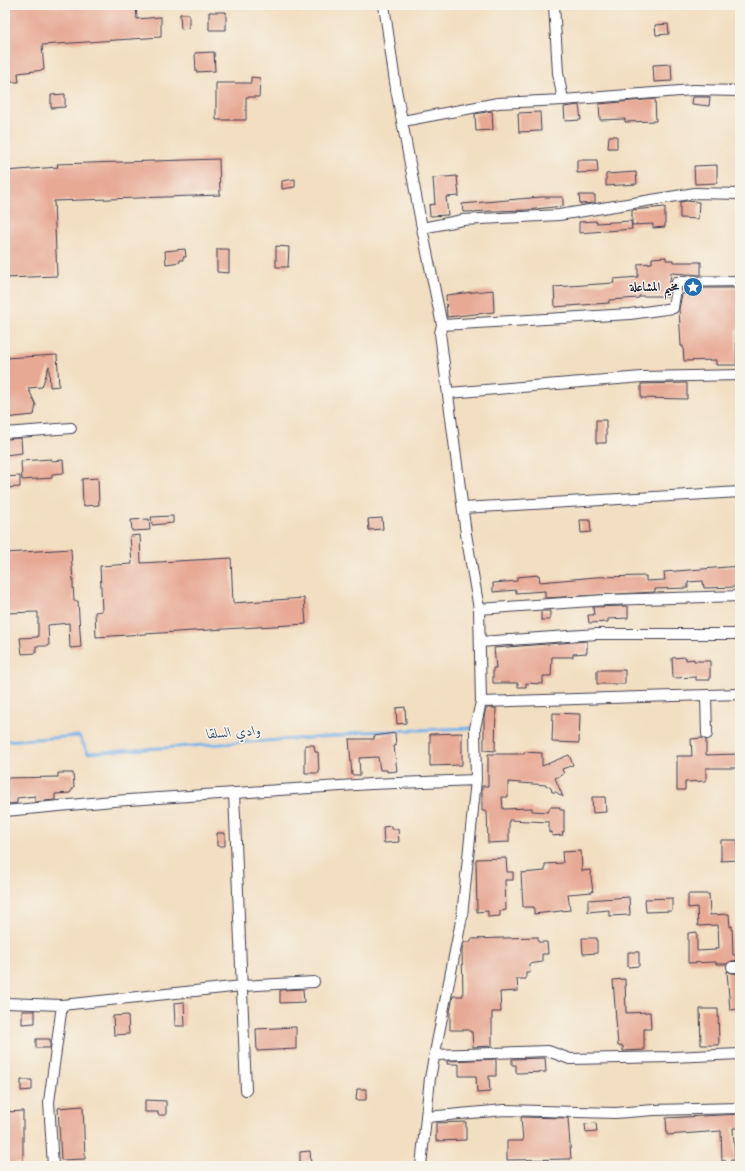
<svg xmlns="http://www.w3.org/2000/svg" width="745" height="1171" font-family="Cardo,Amiri,serif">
<rect width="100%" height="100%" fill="#f7f3e8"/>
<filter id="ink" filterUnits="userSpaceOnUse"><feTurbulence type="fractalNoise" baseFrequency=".025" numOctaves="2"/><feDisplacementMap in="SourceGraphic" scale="8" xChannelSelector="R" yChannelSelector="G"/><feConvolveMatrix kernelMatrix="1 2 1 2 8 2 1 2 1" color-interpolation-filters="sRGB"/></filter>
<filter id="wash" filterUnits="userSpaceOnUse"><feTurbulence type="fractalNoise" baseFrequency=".012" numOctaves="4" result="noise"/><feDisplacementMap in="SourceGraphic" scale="16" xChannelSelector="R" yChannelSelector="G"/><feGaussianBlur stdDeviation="0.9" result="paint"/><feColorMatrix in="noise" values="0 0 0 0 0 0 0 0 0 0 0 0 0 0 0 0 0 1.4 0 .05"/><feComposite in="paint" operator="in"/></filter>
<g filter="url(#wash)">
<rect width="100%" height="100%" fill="#f2dec1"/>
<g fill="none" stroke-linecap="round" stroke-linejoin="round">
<path stroke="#77b1e8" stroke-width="3" d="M5,741L79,736L88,753L338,736L362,732L473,728"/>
</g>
<g id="blocks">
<path fill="#e7a994" d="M5,5H38V6L136,5L137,19L161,17V37L42,45L44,70L18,73L19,82H11L10,73L5,74Z
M209,12H226V30H209Z
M180,14H189V28L181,29Z
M668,24L669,34L656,35L655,25Z
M214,52L215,71L196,72L195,53Z
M671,64L672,81L654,82L653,65Z
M251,77L260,78L259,97H246V120H216V83H251Z
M65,94V107L51,108V95Z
M693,97H710L709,106L692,104Z
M655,99L656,121L625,122V119L600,120L599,104Z
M579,105L581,120L565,121L564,107Z
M492,111L493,130L476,131L475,114Z
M540,112L541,131L519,132L518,113Z
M609,136H617V148H608Z
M219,159L220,195L54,201L57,276L5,278V171L58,167L57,164Z
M577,160H597L598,172L577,173Z
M717,165V183L695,184L694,166Z
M636,172L637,184L606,186V174Z
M457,176L459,196L446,197L448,215L430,216L429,205L435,204L433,178Z
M295,179V187L282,189V181Z
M579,195H595V203L580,204Z
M541,197H563V206L527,210L463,212L462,204Z
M686,201L699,202L698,219L680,218V202Z
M665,207V227L653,228V224L632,225V210Z
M596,221V223L631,221L632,229L579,233V222Z
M276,246L289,247L288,267H276Z
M185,249L186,257H183V260H180V262L166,264L165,251Z
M217,249H229V273L217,272Z
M666,257V260H673V262H701V275L671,273L668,296H639V298L609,300V303L555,307L554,287L614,283L613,279L638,277V264L652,263V258Z
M692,288H740V329L736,330L737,365H716V360L684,361L683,346H681L679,309L682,294L692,293Z
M493,290L494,312L447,317L446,295Z
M57,355L59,386L50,387L49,366L42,387L28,388L36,405L34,415L5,418V358Z
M687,383V399L641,398V384Z
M596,420H606V443H596Z
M21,438L22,453L5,455V439Z
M51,459V461L63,460L64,473L52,474V478L22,480L21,461Z
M20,476V487L5,488V477Z
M98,478L99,505L83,506L82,479Z
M173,516V523L152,525L151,517Z
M382,518L383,529L369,530L368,519Z
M149,519L150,530L132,531L131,520Z
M580,520H590L591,532L581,533Z
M140,535L141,563L231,558L233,603L304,598L306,624L96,637L95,612L102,611L100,566L132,564L130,536Z
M71,549L74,601H78L81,647L70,648L69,623L48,625L49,646H36V653L22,654L20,638L38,637V612L5,613V553Z
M740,566V587L704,588L703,581L688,582V588L655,589V592L545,598V591L516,593V590L493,592V583L517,581V577L539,575L540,582L596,577L646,576V581L665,580L664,572Z
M628,606V618L608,619V622L589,623L588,615H594L593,607Z
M541,611H550V620H541Z
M587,641V653L573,654V657H552L551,676H543V684L526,683V687H518V683H493V668H496L494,648Z
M686,657V660L694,659V661H710V680H696V677L673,678L672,658Z
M597,670H625V684H597Z
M405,707L406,723L397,724L396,708Z
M486,708H496L495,751L484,750V717Z
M553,713L580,714L579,743L552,742Z
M395,733L396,746H394L397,771L387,772V770H380L378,757L359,758L360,775H352L349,739H374V736Z
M462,733V765L430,766V734Z
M703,738L706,740V755L738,754V768H706V781L685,782V790H677V756H692L691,739Z
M305,745H314L315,752H318L319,773H305Z
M524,752L542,753V766L569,755L573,765L562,769L564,774L555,778L563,797L556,792H552L551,788L546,785L508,782V797H502L503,809L532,808V811L548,812L550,807H560V810H564V832H562L563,835L552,836V832L549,833V822L509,820V842L488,843L487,811H482V786H488V754H524Z
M58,773H73L74,787L70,793L55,794V800L35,802V796L17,798V803L8,804L5,778L58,777Z
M592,797H605L606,812L593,813Z
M391,826V829H398L399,842L384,843L383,827Z
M217,833H225V846H217Z
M721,840H738V860L721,861Z
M581,851L582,871L590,870L593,892L568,894L570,910L534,914V907H523L521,873L545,871V864L563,863L562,852Z
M506,858L507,872H513V880H505L506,910L500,911V916L488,917V911L477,912L476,859Z
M688,894H709L710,915L729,914L730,927L732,926L733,955H740V960L732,961L727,964H716V962L688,963V933L697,932V951L716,950L715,948H719L718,925L698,926L697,907L688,908Z
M629,897L630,915L609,916V910L588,912V900Z
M672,898V911L646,912L645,899Z
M538,937V942H547L548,954H542V962L529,964L530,973H526V979H517L518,991L500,992L501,1012H492V1046L473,1047L472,1032H470L469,1030H450V1012L453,996H463L462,950L464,942H471V939Z
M582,938H597V953L583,954Z
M628,952H639V966L628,967Z
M727,971L732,973L740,974V1009L730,1010Z
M625,979L626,1013L650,1012L651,1029H644V1050L623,1051V1046H618L613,980Z
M303,989L304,1002L280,1003V990Z
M184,1002L185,1026H175L174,1003Z
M700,1009H718L719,1045H701Z
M22,1011H35V1023L22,1024Z
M128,1015L129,1034L114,1035L113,1016Z
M296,1027V1049L257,1051L256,1029Z
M36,1039H50V1048H36Z
M545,1058L546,1072L516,1073V1065H512V1059Z
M496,1059V1076H489L490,1092L477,1093L476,1076H459V1064H447V1061Z
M21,1080H32V1090L21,1091Z
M357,1089H366V1100H356Z
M145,1100L166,1101V1115H158V1112H145Z
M83,1106L85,1159L61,1160L58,1108Z
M23,1111V1163L5,1164V1112Z
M740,1114V1128H733L735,1160L722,1161L721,1131L667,1135L666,1118Z
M521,1117L568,1118L571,1159L507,1160V1141H523Z
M466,1122V1140L436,1141V1123Z
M596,1123L597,1132L586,1133L585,1124Z
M310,1151L311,1166H300V1152Z"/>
</g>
</g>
<g filter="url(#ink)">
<use href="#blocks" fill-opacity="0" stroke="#413e4f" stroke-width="1"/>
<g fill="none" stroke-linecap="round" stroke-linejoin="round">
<g stroke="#413e4f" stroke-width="12">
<path id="minor" d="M384,5L396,89L422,228L442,325L440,333L466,534L479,609L481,702L475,728L476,780L462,916L430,1078L421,1166
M554,5L558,73L563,100
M403,121L498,103L563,100L693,90L740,91
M422,228L463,220L559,215L695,193L740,194
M442,325L630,314L673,308L677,282L740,281
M449,393L642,377L740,375
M5,433L71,428
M463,508L740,492
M479,609L606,600L740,596
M480,642L597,634H740
M706,696L707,734
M481,702L740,694
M234,793L246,1090
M5,811L113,801L371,784L476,780
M732,967H740
M5,1003L62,1005L242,986L314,982
M435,1055L548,1051L570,1059L672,1057L740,1054
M427,1117L504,1110L615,1113L654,1110L740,1108
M53,1166L49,1102L62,1005"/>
</g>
<use href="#minor" stroke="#fff" stroke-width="10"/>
</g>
</g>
<defs>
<g id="sight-disc" transform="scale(1)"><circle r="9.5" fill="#1f6fb2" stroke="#f7f3e8"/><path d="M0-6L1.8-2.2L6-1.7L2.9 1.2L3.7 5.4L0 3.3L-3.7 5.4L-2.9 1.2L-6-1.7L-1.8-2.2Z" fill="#fff"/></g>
</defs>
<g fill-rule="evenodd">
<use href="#sight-disc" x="693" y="287"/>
</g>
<g text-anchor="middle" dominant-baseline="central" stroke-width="3" stroke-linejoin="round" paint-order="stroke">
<g font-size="13" font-weight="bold" fill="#22223b" stroke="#f7f3e8" text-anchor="end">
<text x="679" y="287">مخيم المشاعلة</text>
</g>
<g font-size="14" font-style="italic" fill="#405478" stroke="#f7f3e8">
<text transform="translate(234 732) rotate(-4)">وادي السلقا</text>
</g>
</g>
<rect width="745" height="1171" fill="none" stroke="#f7f3e8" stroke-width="20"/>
</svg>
